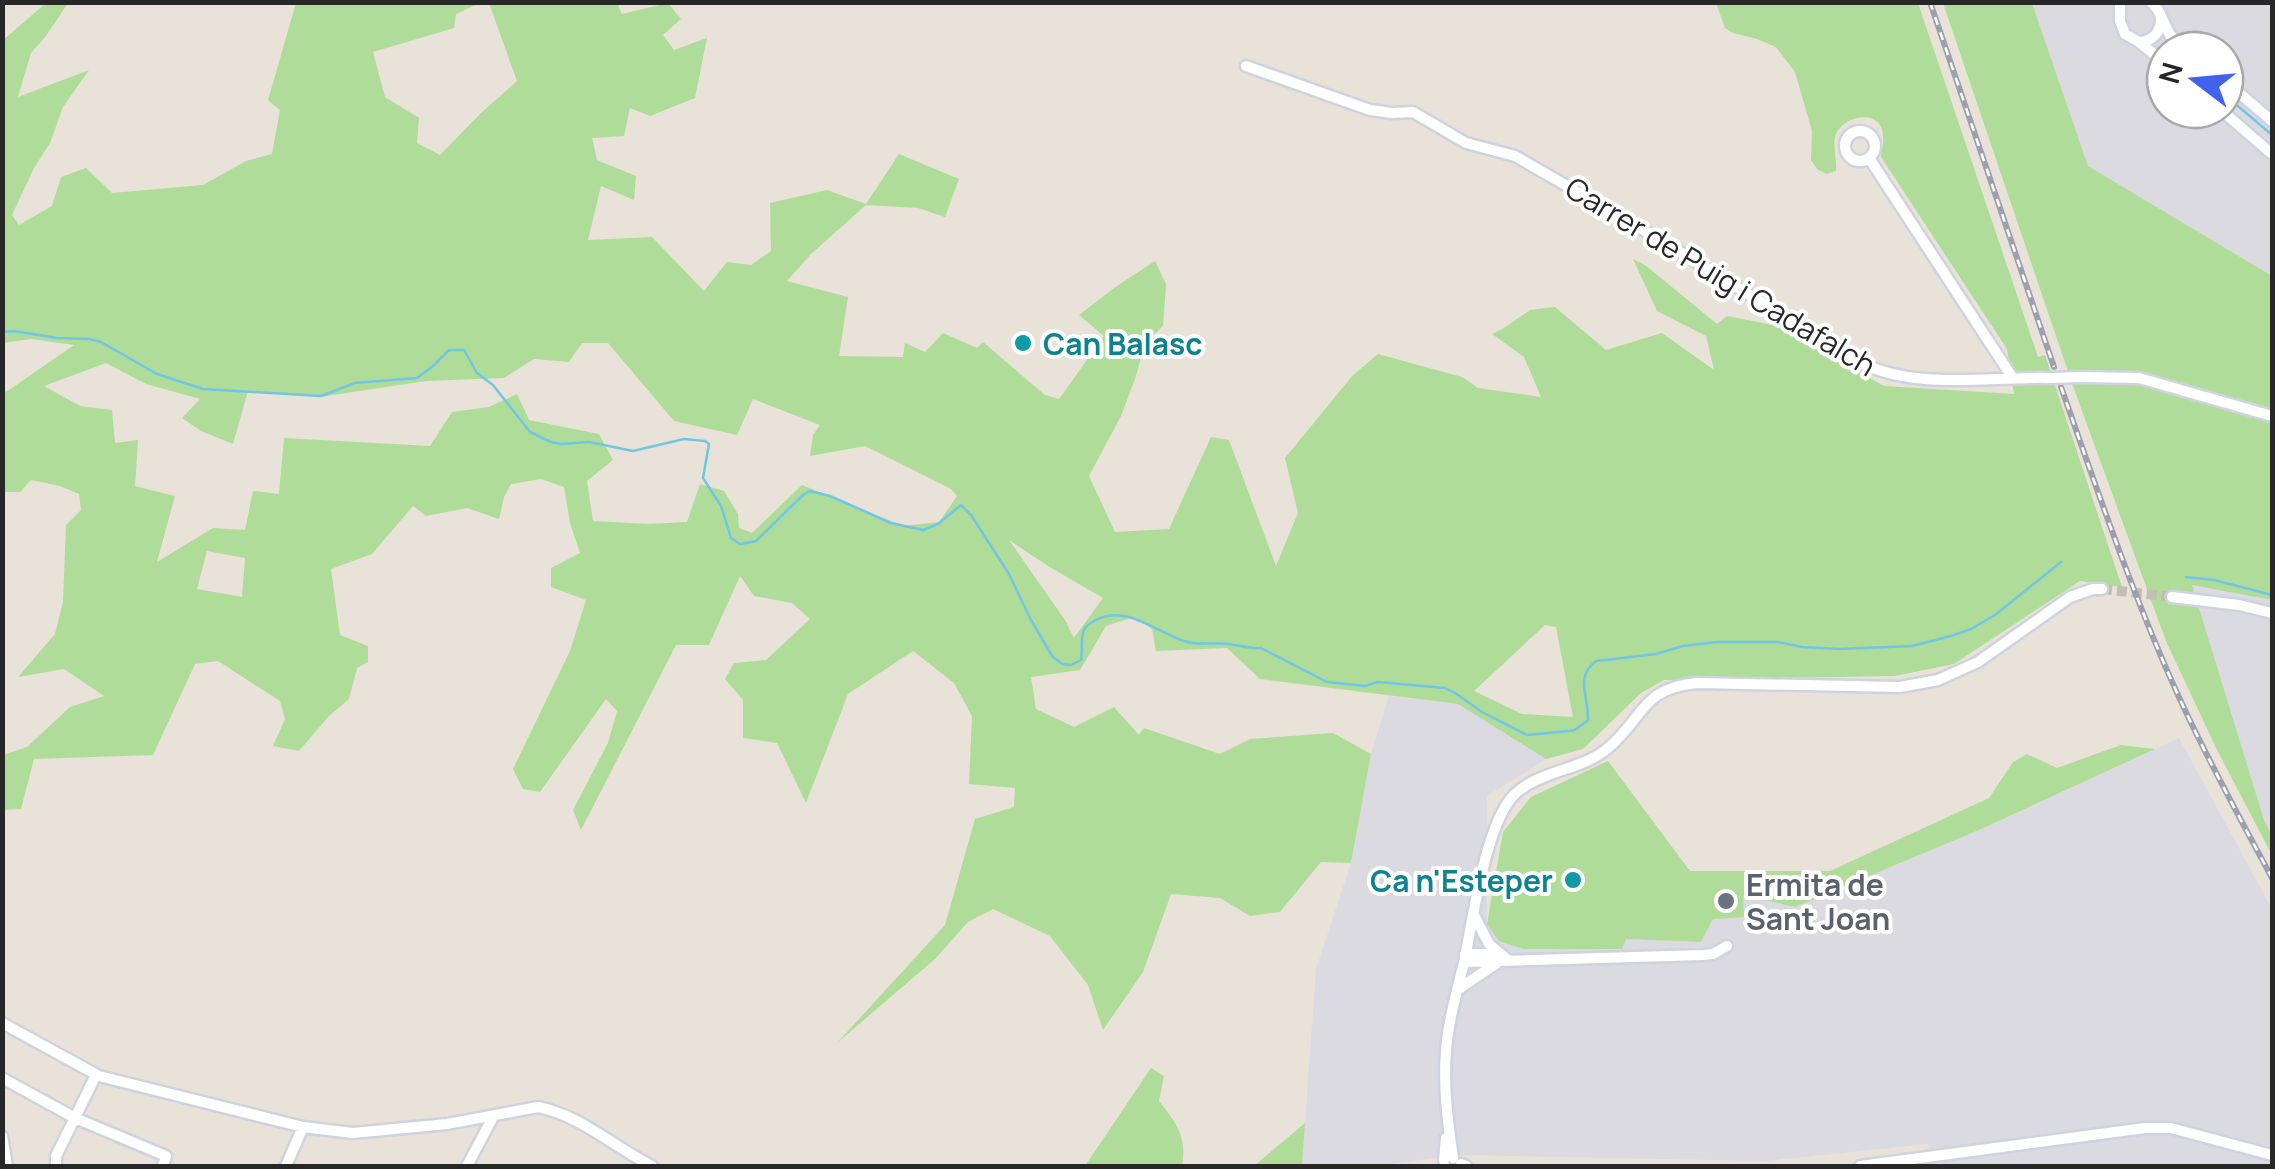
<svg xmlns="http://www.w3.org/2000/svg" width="2275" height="1169" font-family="Manrope,sans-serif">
<rect width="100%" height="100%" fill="#e9e2d9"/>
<path fill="#dcdae1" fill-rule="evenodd" d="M2032,3H2272V276L2088,166ZM2165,50H2225V110H2165Z
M2192,585L2272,600V835L2264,820Z
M1389,696L1458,704L1546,759L1487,796V924L1625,939L1701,942L1713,919L1743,894L1795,907L1979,830L2179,738L2272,909V1166H1944L1927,1144L1766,1161L1459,1155L1376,1166H1302L1316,969L1351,863L1371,754Z"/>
<path fill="#afdc98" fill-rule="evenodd" d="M46,3H68L46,36L31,53L18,97L89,70L63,107L50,143L34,168L12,215L19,225L52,206L61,177L86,168L112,193L203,185L246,161L272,154L280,110L268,100L296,3H480L456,14L454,28L373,52L385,97L419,118L417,143L440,155L481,113L517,81L489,3H617L622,14L668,3L681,19L663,35L674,50L707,38L695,98L650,116L630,108L624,136L592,138L597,160L636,176L634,200L601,186L588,240L652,237L704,291L727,262L751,265L771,251L770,203L827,190L866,204L899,154L959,179L945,217L918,208L866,205L811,254L787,281L848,297L839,356L903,357L905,343L925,352L943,333L977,348L983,342L1045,395L1059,399L1104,336L1079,315L1114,288L1155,261L1166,284L1163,326L1145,344L1135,379L1121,416L1089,476L1115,532L1169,529L1211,437L1229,440L1276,566L1298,513L1285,458L1353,375L1378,354L1462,377L1478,388L1541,397L1524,357L1492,334L1504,328L1530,310L1555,307L1606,350L1662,333L1714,370L1706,336L1657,311L1633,259L1645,265L1717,324L1727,316L1778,326L1884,386L2014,394L2007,349L1881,157C1882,148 1886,134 1880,125C1869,109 1838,120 1835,138C1833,149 1837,160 1836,171L1827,174L1817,169L1811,160L1812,131L1795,72L1776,47L1757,39L1733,33L1725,28L1716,3H1918L2038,357L2045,355L2122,587L2080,581L1954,664L1895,676L1664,680L1641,693L1583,749L1546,759L1458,704L1260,679L1227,648L1156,651L1152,629L1134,617L1106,626L1080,670L1031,677L1036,709L1074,727L1114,707L1139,735L1144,728L1220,754L1250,739L1333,733L1371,754L1351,863L1321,862L1280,912L1250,916L1220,898L1171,894L1143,972L1103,1030L1088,985L1050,936L993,909L968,922L935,959L837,1043L945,925L975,819L1014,807L1015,788L969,784L972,716L954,683L913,651L848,694L806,803L777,743L743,738V700L725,679L734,663L766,660L810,619L792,603L754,596L740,576L709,645H676L581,830L573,810L608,743L617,711L606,699L540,792L523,789L513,769L570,651L586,600L551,587V568L580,553L570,523L564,487L541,479L511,484L504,497L499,519L467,508L426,516L413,506L372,554L331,569L340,635L368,646V662L357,668L349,699L329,716L299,751L273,746L285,719L280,701L218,661L195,664L153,755L34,759L21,809L3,810V755L27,747L70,707L104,696L64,669L18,677L55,634L63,602L66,525L81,510L79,494L60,486L31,480L20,492H3V392L9,390L74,345L31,339L3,343L2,41ZM582,343H608L674,421L737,435L753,399L820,425L813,435L810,456L865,446L951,489L957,496L939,522L903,526L802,485L752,533L739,528L738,514L724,491L700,484L687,522L649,524L593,521L587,481L613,460L599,434L529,420L517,394L489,407L452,412L430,446L284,438L279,494L253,491L245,530L213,528L157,562L175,496L135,486L138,440L115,443L112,410L80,406L44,386L106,363L146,384L200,399L182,418L201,431L233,444L248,391L320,397L426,381L504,378L534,359L569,362ZM1009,540L1048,566L1103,598L1074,638L1065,620ZM207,551L245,558L242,597L197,589ZM1545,625L1556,627L1573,717L1522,714L1474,691Z
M1943,3H2032L2088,166L2272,276V600L2192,585L2264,820L2272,835V855L2217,750L2166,641L2074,389Z
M2121,745L2155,749L1979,830L1795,907L1743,895L1744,917L1713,919L1701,942L1626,939L1622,949H1523L1499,941L1487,924L1503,832L1531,797L1608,761L1690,871H1830L1989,798L2013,762L2027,754L2057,768Z
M1151,1068L1164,1076L1159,1101C1177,1124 1187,1136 1182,1166H1085Z
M1305,1123L1302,1166H1254Z"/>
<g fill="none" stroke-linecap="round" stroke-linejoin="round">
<path stroke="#72c6e5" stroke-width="2.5" d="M2172,49L2173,50
M2225,95L2272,135
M2,332L14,331L57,338L89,339L101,342L157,374L203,389L321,396L355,383L417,378L433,366L449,350H464L477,373L493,385L530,432L551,442L561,444L589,442L633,451L684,439L705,441L709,444L703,478L721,506L731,538L740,544L756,541L803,495L810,491L830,496L891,523L923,530L938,524L961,505L971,515L1009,574L1030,618L1052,656L1062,664L1071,665L1081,660C1083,651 1080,638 1084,630C1086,625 1092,622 1096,620C1126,604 1156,632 1184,641C1199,646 1214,642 1230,644C1241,646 1250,649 1261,648L1327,682L1365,686L1378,682L1445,688L1455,693L1482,712L1527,735L1569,731L1575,730L1588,720C1589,696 1574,678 1596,661L1656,654L1683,646L1717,642H1778L1802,647L1839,649L1912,646L1951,636L1971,629L1995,615L2061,562
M2186,577L2214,580L2272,595"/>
<path stroke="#c2bdb5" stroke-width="10" stroke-dasharray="10 5" stroke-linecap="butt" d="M2102,589L2172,597"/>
<g stroke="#cfd2df" stroke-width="15">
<path id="minor" d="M2120,2V21L2125,34L2139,42L2165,63
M2151,2L2158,10L2170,35L2188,50
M2139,42C2153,41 2161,32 2161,18
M1246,66L1370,110L1392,113L1413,112L1466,143L1515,156L1642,229L1861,363C1920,391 1988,376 2052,378
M2225,81L2272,121
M2221,110L2272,154
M1845 146a15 15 0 1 1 30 0a15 15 0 1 1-30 0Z
M1869,158L2012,377
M2079,377L2139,378L2272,416
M2172,597L2239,605L2272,613
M1474,915L1489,944L1508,960
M1465,954H1500
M1464,962L1703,955L1713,954L1727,946
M1457,990L1497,963
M2,1023L99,1076L303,1127L353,1133L447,1124L538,1107C580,1115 614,1147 652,1166
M2,1078L75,1118L166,1156L163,1166
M2,1136L7,1166
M1453,1158C1448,1123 1443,1087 1446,1052C1448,1021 1457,992 1464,962C1473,920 1485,825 1514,795C1539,770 1581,771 1608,748C1644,718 1641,688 1697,683L1900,687L1938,680L1978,662L2070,597L2093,589H2102
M1444,1161L1446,1138
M1461,1164L1466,1166
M56,1166V1156L96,1075
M286,1166L303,1127
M467,1166L494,1115
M1860,1166L2145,1128H2171L2272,1155"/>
</g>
<use href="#minor" stroke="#fff" stroke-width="10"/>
<g stroke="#9d9fb0" stroke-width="6">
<path id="rail" d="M1930,2L2054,367
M2061,387C2099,495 2136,605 2184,708C2211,766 2242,822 2272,878"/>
</g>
<use href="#rail" stroke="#fff" stroke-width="2.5" stroke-dasharray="8" stroke-linecap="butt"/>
<g stroke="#cfd2df" stroke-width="15" stroke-linecap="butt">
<path id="minor-bridge" d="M2052,378L2079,377"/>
</g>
<use href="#minor-bridge" stroke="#fff" stroke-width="10"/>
</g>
<g fill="#0f9aa8" stroke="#fff" stroke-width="4">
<circle cx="1023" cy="343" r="10"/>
<circle cx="1573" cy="880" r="10"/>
</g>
<circle fill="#6b7280" stroke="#fff" stroke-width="4" cx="1726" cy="901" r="10"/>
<g text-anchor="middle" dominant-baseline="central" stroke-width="8" stroke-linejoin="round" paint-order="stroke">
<g font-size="30" fill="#272727" stroke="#fff">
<text transform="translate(1721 276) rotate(31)">Carrer de Puig i Cadafalch</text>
</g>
<g font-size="30" font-weight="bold" fill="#0d838f" stroke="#fff" text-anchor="start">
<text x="1043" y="343">Can Balasc</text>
<text x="1553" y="880" text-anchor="end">Ca n'Esteper</text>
</g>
<g font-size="30" font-weight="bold" fill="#5b616d" stroke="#fff" text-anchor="start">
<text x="1746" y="884">Ermita de<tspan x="1746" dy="34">Sant Joan</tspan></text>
</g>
</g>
<rect width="2275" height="1169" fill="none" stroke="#272727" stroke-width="10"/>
<g transform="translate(2195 80) rotate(286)"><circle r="48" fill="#ffffff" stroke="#a9a9a9" stroke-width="2.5"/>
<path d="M0-8L18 38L0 25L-18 38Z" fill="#4261ec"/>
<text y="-15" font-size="28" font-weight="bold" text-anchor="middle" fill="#272727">N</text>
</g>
</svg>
